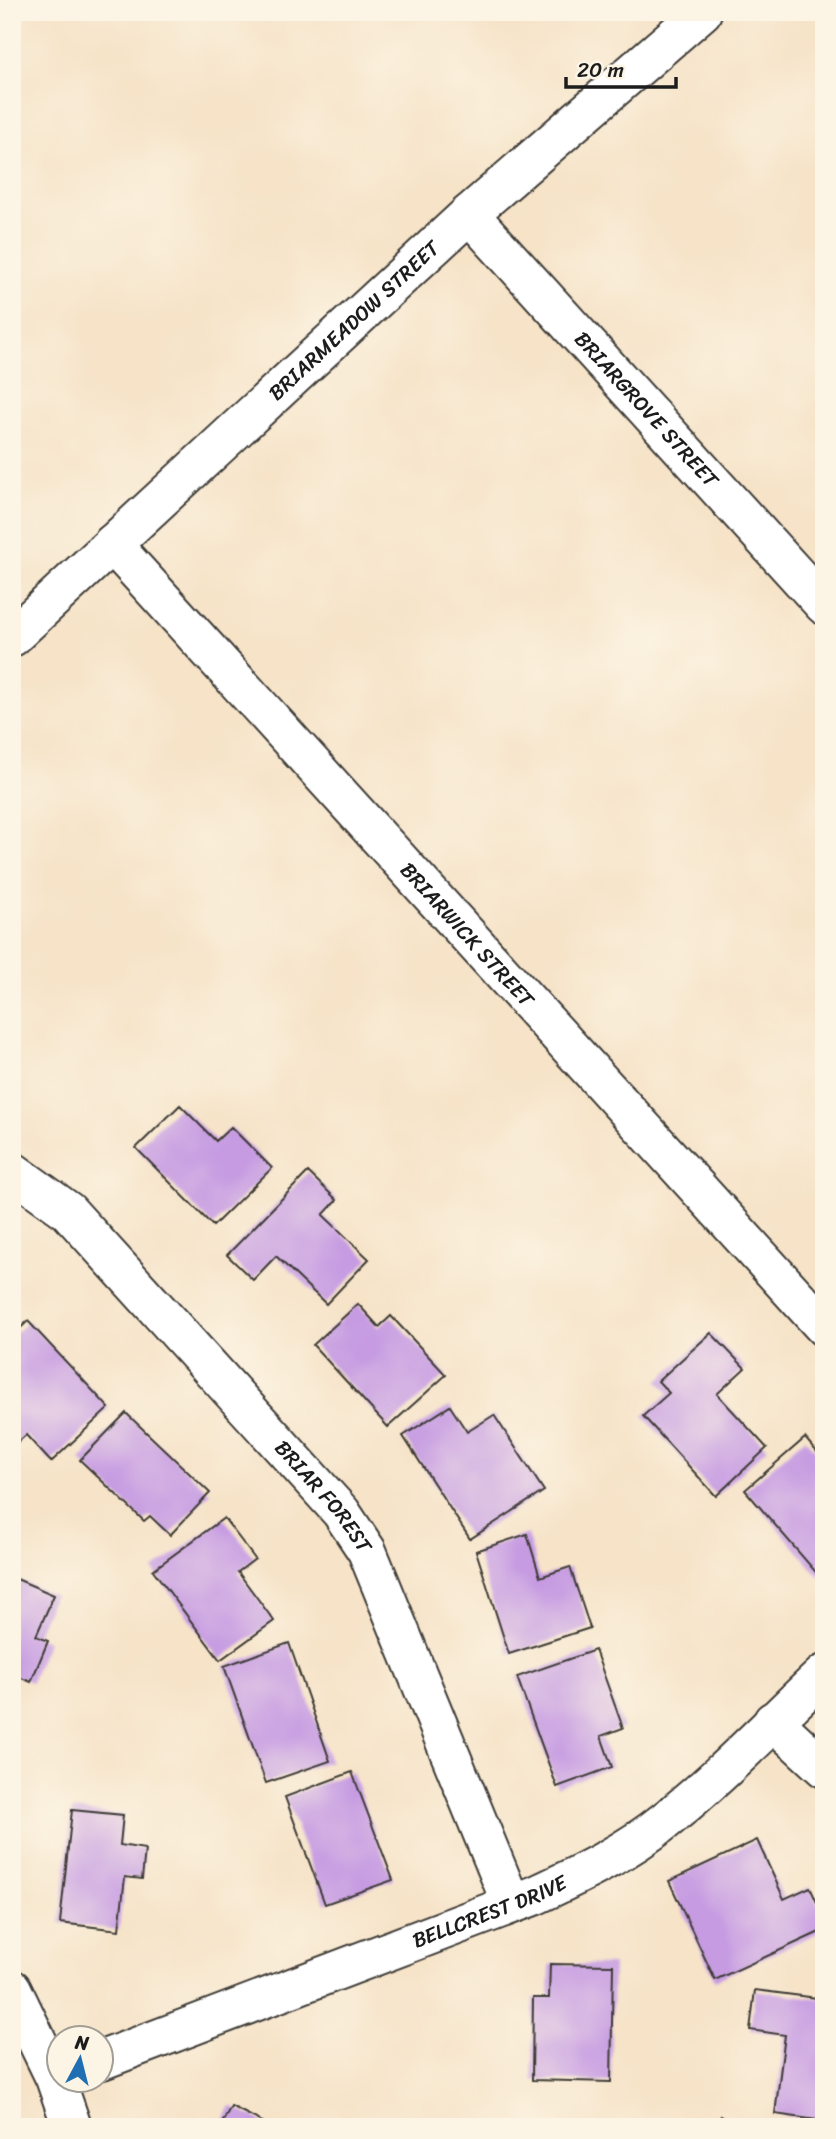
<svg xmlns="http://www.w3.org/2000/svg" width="836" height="2139" font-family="Sriracha,sans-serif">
<rect width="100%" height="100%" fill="#fcf5e5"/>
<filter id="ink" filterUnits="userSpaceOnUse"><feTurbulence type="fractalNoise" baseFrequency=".0143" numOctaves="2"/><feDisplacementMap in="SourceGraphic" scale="14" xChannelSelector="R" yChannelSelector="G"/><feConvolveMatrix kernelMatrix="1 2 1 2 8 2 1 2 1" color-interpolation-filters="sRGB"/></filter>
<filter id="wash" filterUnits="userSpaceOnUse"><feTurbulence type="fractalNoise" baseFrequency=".00686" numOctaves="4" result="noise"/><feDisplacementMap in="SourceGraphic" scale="28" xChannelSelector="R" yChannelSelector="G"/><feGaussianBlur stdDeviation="1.57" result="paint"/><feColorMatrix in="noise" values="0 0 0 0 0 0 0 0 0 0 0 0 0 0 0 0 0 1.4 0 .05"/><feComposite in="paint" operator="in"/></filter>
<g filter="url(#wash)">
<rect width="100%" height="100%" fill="#f6e3c8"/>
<g id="blocks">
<path fill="#c69be2" d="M180,1105L216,1141L231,1127L272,1168L213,1226L136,1148Z
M308,1172L337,1200L323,1215L369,1259L326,1304L276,1256L253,1280L227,1255Z
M358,1304L379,1327L391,1316L446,1375L388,1427L313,1345Z
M28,1321L109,1408L51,1462L26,1435L17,1443L12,1438V1336Z
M711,1333L745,1368L717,1394L767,1448L716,1496L643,1416L669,1393L658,1381Z
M450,1406L467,1432L494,1415L544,1491L470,1539L403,1436Z
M126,1413L210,1493L170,1535L150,1516L144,1521L80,1460Z
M805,1438L824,1460V1574L820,1577L745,1490Z
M224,1518L255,1559L238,1572L274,1621L220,1660L153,1570Z
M527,1534L540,1577L570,1567L590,1628L509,1654L476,1551Z
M12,1577L54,1595L36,1636L48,1641L31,1682L12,1674Z
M289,1643L330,1761L266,1783L224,1666Z
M595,1650L623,1728L601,1736L612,1767L557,1787L517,1677Z
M352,1772L393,1880L325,1904L285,1797Z
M72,1810L123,1815L120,1845L145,1849L142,1879L125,1877L119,1930L60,1923Z
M757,1840L784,1899L810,1887L824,1918V1930L715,1980L669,1881Z
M550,1964L613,1965L611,2082L532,2080L533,1998H549Z
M755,1990L824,1999V2121L775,2114L785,2035L750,2030Z
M231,2106L272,2127H220Z
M721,2116L738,2127H714Z"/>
</g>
</g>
<g filter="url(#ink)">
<use href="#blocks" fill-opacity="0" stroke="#3d3a36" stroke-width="2"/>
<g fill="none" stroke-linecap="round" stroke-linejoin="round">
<g stroke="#3d3a36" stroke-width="42">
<g id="street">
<path id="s1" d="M469,214L824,605"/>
<path id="s2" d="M112,544L824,1327"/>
<path id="s3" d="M12,637L469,214L702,12"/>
<path id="s4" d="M12,1171L68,1211L341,1512L367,1551L511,1903"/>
<path d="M773,1721L824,1768"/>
</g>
</g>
<g stroke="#3d3a36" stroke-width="42">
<g id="secondary">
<path d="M12,1989L55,2078L72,2127"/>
<path id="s5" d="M102,2060L536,1895C581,1874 627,1852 666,1820C722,1776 772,1722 824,1674"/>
</g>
</g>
<use href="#street" stroke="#fff" stroke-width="38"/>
<use href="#secondary" stroke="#fff" stroke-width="38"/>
</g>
</g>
<g text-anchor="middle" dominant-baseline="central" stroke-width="5" stroke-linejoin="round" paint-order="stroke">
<g font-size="21" fill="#1c1c1c" stroke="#fcf5e5">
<text stroke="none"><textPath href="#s3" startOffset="466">BRIARMEADOW STREET</textPath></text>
<text stroke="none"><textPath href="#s1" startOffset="264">BRIARGROVE STREET</textPath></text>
<text stroke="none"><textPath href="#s2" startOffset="528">BRIARWICK STREET</textPath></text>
<text stroke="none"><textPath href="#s4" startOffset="452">BRIAR FOREST</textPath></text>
<text stroke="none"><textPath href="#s5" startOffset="415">BELLCREST DRIVE</textPath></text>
</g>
</g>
<rect width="836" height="2139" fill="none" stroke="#fcf5e5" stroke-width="42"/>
<g transform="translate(80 2059) rotate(7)"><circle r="33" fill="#fcf5e5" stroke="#a29e95" stroke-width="2"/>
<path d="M0-5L12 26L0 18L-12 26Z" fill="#1f6fb2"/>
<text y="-10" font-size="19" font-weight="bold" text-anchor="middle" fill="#1c1c1c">N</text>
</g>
<path d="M566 77v10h110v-10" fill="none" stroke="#1c1c1c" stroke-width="3.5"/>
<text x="577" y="77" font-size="21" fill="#1c1c1c" stroke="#fcf5e5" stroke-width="5" paint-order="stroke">20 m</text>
</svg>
